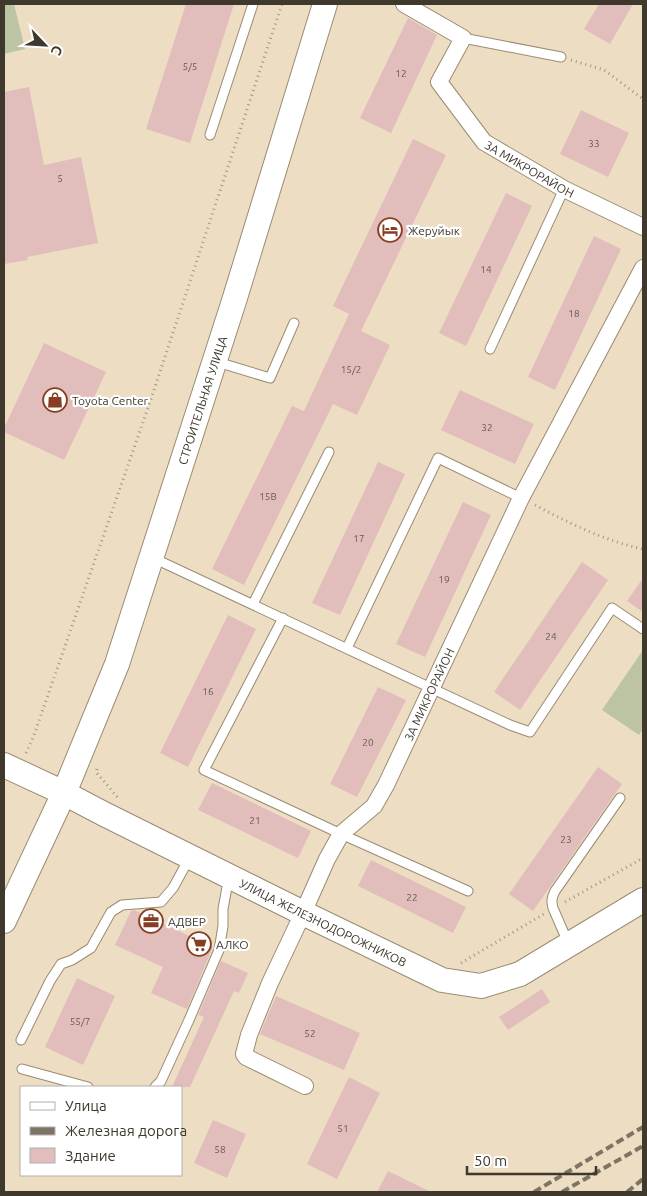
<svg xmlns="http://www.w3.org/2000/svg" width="647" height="1196" font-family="Ubuntu,sans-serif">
<rect width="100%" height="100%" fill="#edddc2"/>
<path fill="#bdc4a4" d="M4,4H14L25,49L4,54Z
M643,650V729L639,735L602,710Z"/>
<path fill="#e1bebb" d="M186,4H234L190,143L146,129Z
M599,4H633L610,44L584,29Z
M408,18L437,35L391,133L360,118Z
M29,87L44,165L81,157L98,243L27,257L28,260L4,264V92Z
M581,110L629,133L608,177L560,154Z
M413,139L446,155L361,331L390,345L357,415L333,404L244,585L212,569L292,406L304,411L349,314L333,306Z
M506,193L532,206L466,346L439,333Z
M594,236L621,249L555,390L528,377Z
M44,343L106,372L64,460L4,432V428Z
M460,390L534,424L515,464L441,430Z
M378,462L405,474L340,615L312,603Z
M463,502L491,515L425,657L396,644Z
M582,562L608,580L520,710L494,692Z
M643,578V612L627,601Z
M228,615L256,629L188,767L160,753Z
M378,687L406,700L357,797L330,784Z
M598,767L622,784L533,911L509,894Z
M212,783L311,831L298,858L198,810Z
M371,860L466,907L453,933L358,886Z
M134,910L213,947L187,1009L151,993L163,967L115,945L131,911Z
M221,961L248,973L239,993L234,991L190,1087H172L204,1017L198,1015Z
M77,978L115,996L83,1065L45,1047Z
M542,989L550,1002L508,1030L499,1017Z
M276,996L360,1033L344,1070L260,1034Z
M349,1077L380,1093L337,1179L307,1164Z
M213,1120L246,1134L227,1178L194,1163Z
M388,1171L431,1192H377Z"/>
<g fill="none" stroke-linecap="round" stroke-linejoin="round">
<g stroke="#9a8c73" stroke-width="11">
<path id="lane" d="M463,38L561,57
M210,135L253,4
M490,349L564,189
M214,361L270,378L294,323
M151,557L510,725L530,732L612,608L643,629
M253,604L329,452
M283,618L204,770L341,834L468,891
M347,648L438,458L521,498
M569,945L553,908C551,901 552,897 555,891L620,798
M21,1040L50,981L61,964L72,960L91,948L111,912L122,905L161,902L173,888L190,857
M22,1069L88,1087
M155,1087L161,1081L189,1020L219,950L223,926V909L229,876"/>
</g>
<g stroke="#9a8c73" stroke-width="18">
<g id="street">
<path id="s1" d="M404,4L463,38L439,82L484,142L564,189L643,227"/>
<path id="s2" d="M305,1086L246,1057L244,1054L249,1035L270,983L303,913L327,859L341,834L374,806L386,785L521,498L643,268"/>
</g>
</g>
<g stroke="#9a8c73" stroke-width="26">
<g id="secondary">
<path id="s3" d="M4,765L64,793L104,814L303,913L442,980L481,986L520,974L643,900"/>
<path id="s4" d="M4,921L64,793L117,664L234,301L325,4"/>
</g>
</g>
<path stroke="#a39783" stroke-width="3" stroke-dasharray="1 4" stroke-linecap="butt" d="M571,60L604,70L643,99
M535,505C569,523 605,541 643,549
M26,753L33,738L149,405L282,4
M97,769L96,772L119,799
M565,902L643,858
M461,963L544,914"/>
<use href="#lane" stroke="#fff" stroke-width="9"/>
<use href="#street" stroke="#fff" stroke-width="16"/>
<use href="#secondary" stroke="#fff" stroke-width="24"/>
<path stroke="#7d7463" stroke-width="4" stroke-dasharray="8 4" stroke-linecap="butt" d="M534,1192L643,1127
M562,1192L643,1146
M627,1192L643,1179"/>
</g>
<defs>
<g id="hotel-ring" transform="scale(1.25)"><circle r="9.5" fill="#fff" stroke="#863d22" stroke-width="1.5"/><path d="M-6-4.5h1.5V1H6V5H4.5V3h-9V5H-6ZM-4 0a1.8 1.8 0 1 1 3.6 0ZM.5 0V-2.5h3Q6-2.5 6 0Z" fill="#863d22"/></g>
<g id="shop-ring" transform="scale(1.25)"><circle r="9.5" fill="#fff" stroke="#863d22" stroke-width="1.5"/><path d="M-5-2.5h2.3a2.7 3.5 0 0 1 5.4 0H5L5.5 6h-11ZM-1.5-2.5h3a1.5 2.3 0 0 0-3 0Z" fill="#863d22"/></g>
<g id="office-ring" transform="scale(1.25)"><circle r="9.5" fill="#fff" stroke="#863d22" stroke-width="1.5"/><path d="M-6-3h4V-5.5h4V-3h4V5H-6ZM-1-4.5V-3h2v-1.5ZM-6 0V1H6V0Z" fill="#863d22"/></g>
<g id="supermarket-ring" transform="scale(1.25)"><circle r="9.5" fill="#fff" stroke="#863d22" stroke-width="1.5"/><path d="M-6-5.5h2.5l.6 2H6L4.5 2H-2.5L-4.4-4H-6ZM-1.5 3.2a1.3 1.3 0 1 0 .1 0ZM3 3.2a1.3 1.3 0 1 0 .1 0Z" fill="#863d22"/></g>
</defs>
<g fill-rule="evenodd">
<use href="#hotel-ring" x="390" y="230"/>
<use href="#shop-ring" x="55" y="400"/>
<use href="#office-ring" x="151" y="921"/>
<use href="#supermarket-ring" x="199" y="944"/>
</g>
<g text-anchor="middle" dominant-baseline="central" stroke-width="4.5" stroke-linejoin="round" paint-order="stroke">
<g font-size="10" fill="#675a50">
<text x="190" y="66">5/5</text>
<text x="401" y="73">12</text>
<text x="594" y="143">33</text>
<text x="60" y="178">5</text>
<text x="486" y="269">14</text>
<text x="574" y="313">18</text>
<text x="351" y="369">15/2</text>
<text x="487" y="427">32</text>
<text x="268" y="496">15В</text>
<text x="359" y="538">17</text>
<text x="444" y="579">19</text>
<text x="551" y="636">24</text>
<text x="208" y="691">16</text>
<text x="368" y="742">20</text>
<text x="255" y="820">21</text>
<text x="566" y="839">23</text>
<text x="412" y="897">22</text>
<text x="80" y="1021">55/7</text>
<text x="310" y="1033">52</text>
<text x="343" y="1128">51</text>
<text x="220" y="1149">58</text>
</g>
<g font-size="12" fill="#3e382d" stroke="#fff">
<text stroke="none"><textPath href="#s1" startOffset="246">3А МИКРОРАЙОН</textPath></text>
<text stroke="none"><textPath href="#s4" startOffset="558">СТРОИТЕЛЬНАЯ УЛИЦА</textPath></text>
<text stroke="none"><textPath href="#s2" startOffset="478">3А МИКРОРАЙОН</textPath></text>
<text stroke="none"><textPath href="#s3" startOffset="356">УЛИЦА ЖЕЛЕЗНОДОРОЖНИКОВ</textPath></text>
</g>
<g font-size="12" fill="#3e382d" stroke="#fff" text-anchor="start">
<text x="408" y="230">Жеруйык</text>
<text x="72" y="400">Toyota Center</text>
<text x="168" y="921">АДВЕР</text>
<text x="216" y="944">АЛКО</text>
</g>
</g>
<rect width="647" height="1196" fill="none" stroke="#3e382d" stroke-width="10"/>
<rect x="20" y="1086" width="162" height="90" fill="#ffffff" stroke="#b2afab"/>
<rect x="30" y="1102" width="25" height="8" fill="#ffffff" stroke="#b2afab"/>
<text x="65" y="1111" font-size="15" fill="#3e382d">Улица</text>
<rect x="30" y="1127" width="25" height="8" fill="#7d7463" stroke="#b2afab"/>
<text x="65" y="1136" font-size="15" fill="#3e382d">Железная дорога</text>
<rect x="30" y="1148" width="25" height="15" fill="#e1bebb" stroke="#b2afab"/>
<text x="65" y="1161" font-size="15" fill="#3e382d">Здание</text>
<g transform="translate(45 45) rotate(115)" stroke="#ffffff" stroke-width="4" paint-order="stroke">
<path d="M0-4L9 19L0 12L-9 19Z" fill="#3e382d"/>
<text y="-8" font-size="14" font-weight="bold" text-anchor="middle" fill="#3e382d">С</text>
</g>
<path d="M467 1166v8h129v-8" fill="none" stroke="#3e382d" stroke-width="2.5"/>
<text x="474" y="1166" font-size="15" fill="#3e382d" stroke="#ffffff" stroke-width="4" paint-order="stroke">50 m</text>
</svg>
